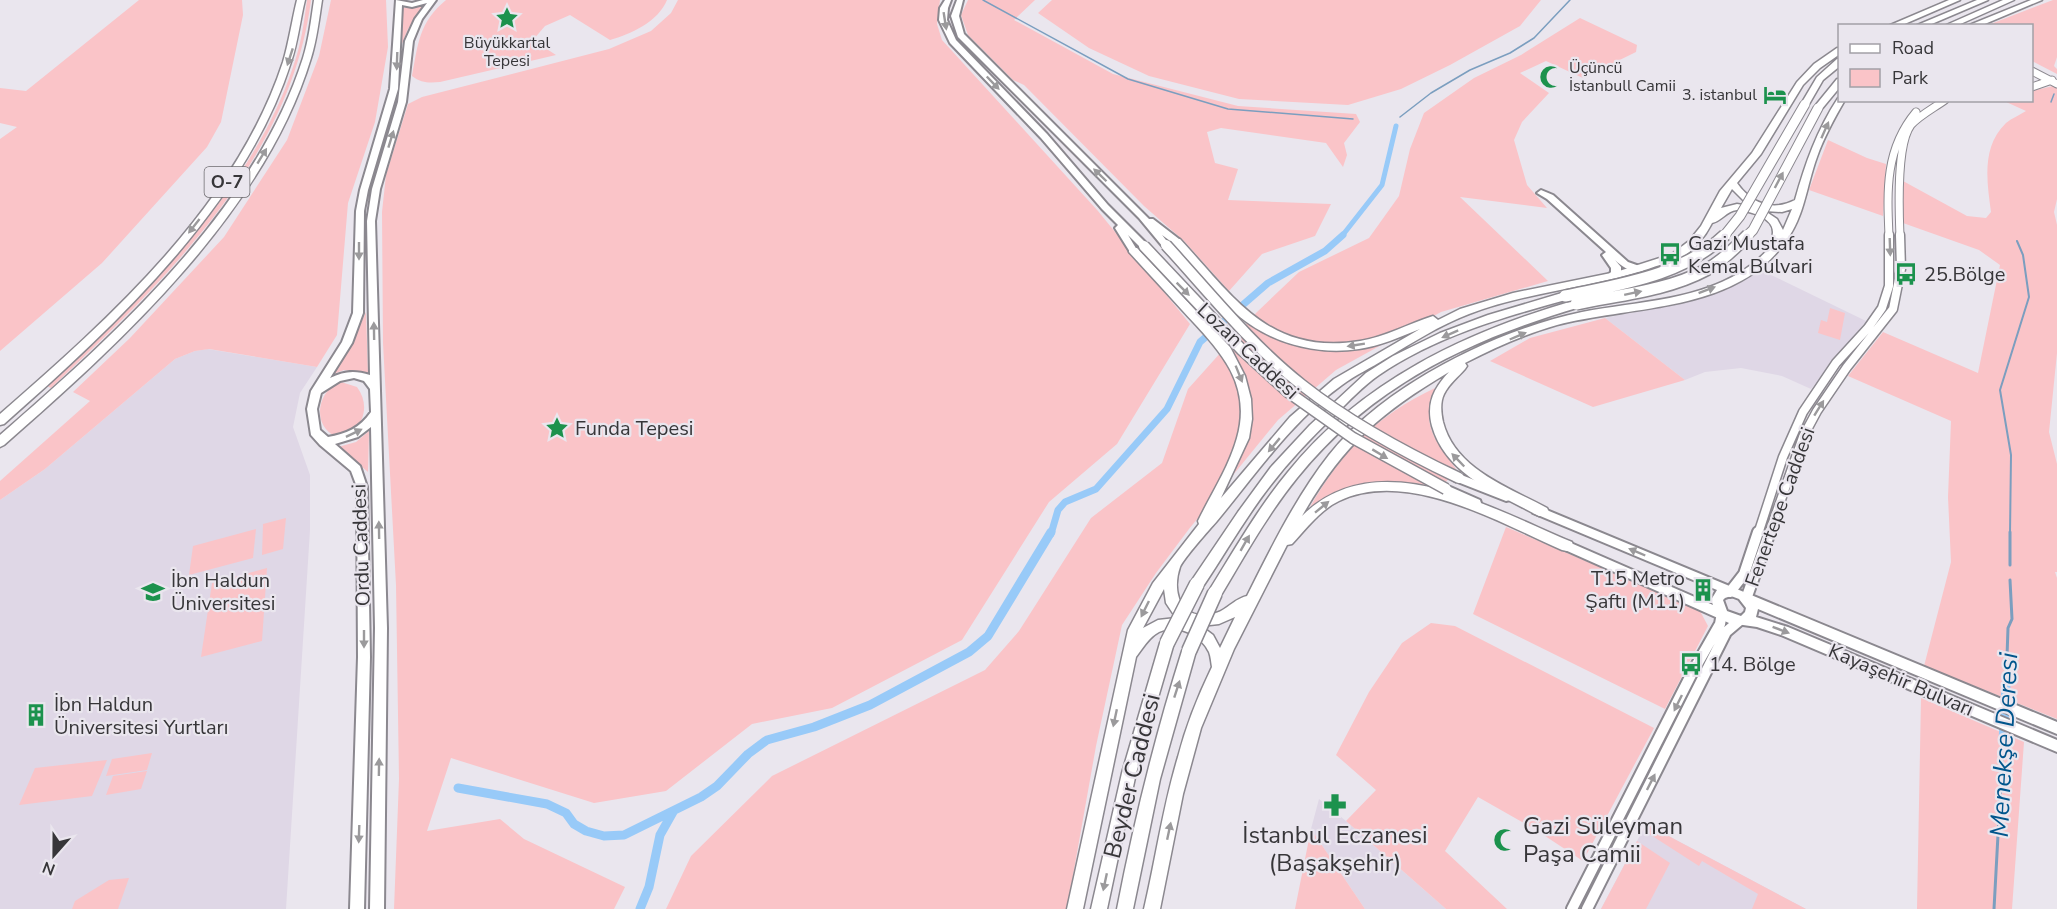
<svg xmlns="http://www.w3.org/2000/svg" width="2057" height="909" font-family="'Nunito Sans',sans-serif">
<rect width="100%" height="100%" fill="#eae6ee"/>
<path fill="#dfd7e6" d="M1761,270L1866,321L1811,389L1782,376L1741,368L1705,372L1685,380L1605,318L1675,304L1714,292L1742,282Z
M208,349L317,367L300,393L293,427L310,475V530L286,909H0V500L45,469L175,359L195,351Z
M1319,799L1346,821L1446,909H1365L1311,829Z
M1646,824L1806,909H1601Z"/>
<path fill="#fac4c8" d="M139,0H242L243,15L221,122L207,147L102,263L0,351V139L17,127L0,123V88L26,91Z
M307,0H311C291,160 163,283 51,388L47,386C139,299 253,190 293,67C301,45 304,23 307,0Z
M331,0H386L388,47L375,122L348,203L337,335L317,367L209,349L195,351L175,359L45,469L0,500V481L90,401L73,392L130,338L224,237L287,140L319,56Z
M446,0H667C658,22 631,34 610,40L570,15L545,26L533,40L556,55L440,82C429,83 421,83 412,76C418,44 419,22 446,0Z
M678,0H940L937,24L942,40L1098,211L1190,324L1117,444L1049,502L962,640L832,708L752,724L666,791L594,803L451,758L427,831L500,819L524,839L625,887L614,909H394L399,779L396,585L383,343L382,212L386,175L408,104L422,97L609,49L651,31L671,13Z
M968,0H1035L1014,20L1113,74L1238,106L1356,114L1360,122L1344,143L1347,155L1343,167L1326,143L1221,128L1207,132L1215,163L1238,169L1228,200L1331,204L1315,236L1262,254L1229,291L1184,241L1144,206L1024,85L1013,80L968,35L961,15Z
M1052,0H1541L1520,26L1450,65L1401,89L1348,105L1239,99L1149,76L1089,48L1038,13Z
M2053,0H2057V57L2054,66L2057,69V74L2032,61V26L1988,25Z
M425,5L408,29L401,46V8Z
M1580,18L1637,45L1636,52L1583,78L1546,61L1520,73L1549,93L1522,122L1514,140L1527,185L1547,208L1460,197L1548,281L1441,312L1336,370L1278,420L1189,529L1156,573L1122,625L1096,746L1067,909H666L691,856L772,776L985,670L1019,631L1091,518L1162,463L1188,389L1257,312L1299,272L1369,238L1399,196L1410,149L1424,113L1474,78L1521,55Z
M2053,86L2057,88V199L2054,212L2057,225V353L2049,432L2057,464V572H2055L2057,578V719L1924,666L1951,562L1948,497L1951,421L1848,376L1883,332L1978,373L2000,265L1979,250L1903,223V181L1967,216L1986,218L1991,212C1987,182 1981,147 2006,123C2012,118 2020,115 2026,111L2004,101L2032,100V91Z
M1828,140L1867,158L1886,164L1883,216L1809,190Z
M1830,308L1845,313L1840,340L1818,333L1821,320L1827,322Z
M366,312L368,374L344,370L331,375L352,343Z
M1605,318L1685,380L1593,407L1490,361L1530,338Z
M341,382L357,387C368,402 366,419 353,432L335,436C311,425 318,389 341,382Z
M1435,388C1421,428 1434,437 1456,469L1439,491C1385,479 1359,477 1310,507C1343,450 1375,417 1435,388Z
M369,431L368,472L338,447L356,442Z
M286,518L283,549L262,555L263,524Z
M1506,527L1699,609L1708,626L1665,709L1473,614Z
M256,529L253,558L189,575L193,546Z
M267,568L262,641L201,657L212,583Z
M1431,623L1455,626L1654,728L1583,861L1536,830L1478,797L1445,851L1507,909H1446L1346,821L1376,790L1336,755L1369,692L1402,643Z
M1921,698L2024,742L2012,909H1917Z
M152,753L147,770L106,776L112,759Z
M107,760L92,796L19,805L35,768Z
M147,771L141,789L106,795L113,776Z
M1646,824L1806,909H1752L1758,894L1702,861L1699,866L1643,830Z
M1311,829L1365,909H1295Z
M1637,841L1670,863L1646,909H1601Z
M129,878L118,909H72L75,901L109,880Z"/>
<g fill="none" stroke-linecap="round" stroke-linejoin="round">
<path stroke="#7b9ebf" stroke-width="1.5" d="M983,0L1128,79L1228,109L1353,119
M2051,102L2054,94
M1400,117L1431,93L1470,70L1510,53L1534,38L1570,0"/>
<path stroke="#7b9ebf" stroke-width="2" d="M2010,534L2011,455L2000,390L2029,297L2023,255L2017,241"/>
<path stroke="#7b9ebf" stroke-width="3" d="M2010,565V532
M2006,685L2008,628L2012,619L2010,580
M1994,909L2003,742"/>
<path stroke="#98caf8" stroke-width="5" d="M1342,236L1382,185L1396,126"/>
<path stroke="#98caf8" stroke-width="7" d="M1051,534L1058,510L1065,502L1096,489L1167,409L1200,342L1268,283L1325,251L1343,235"/>
<path stroke="#98caf8" stroke-width="9" d="M2003,742L2006,685
M458,788L547,804L566,813L574,824L586,831L604,836L624,835L701,797L717,786L748,754L767,740L814,727L870,705L969,652L988,636L1051,532
M640,909L649,887L660,835L673,812"/>
<g stroke="#8b888f" stroke-width="9">
<path id="secondary-far2" d="M2032,71L2057,84
M2032,87L2052,80
M1889,236C1887,190 1885,149 1916,112
M1900,236C1899,211 1896,145 1911,125C1920,115 1934,108 1945,100"/>
</g>
<g stroke="#8b888f" stroke-width="11">
<path id="secondary-far1" d="M1758,534L1783,457L1803,412L1836,363L1868,328L1882,308L1889,286V235
M1769,534L1803,437L1817,411L1847,367L1893,309L1901,269L1900,235"/>
</g>
<g stroke="#8b888f" stroke-width="14">
<path id="secondary" d="M1730,592L1744,574L1758,532
M1746,599L1770,532
M1572,909L1692,673L1720,624L1722,613
M1587,909L1726,632L1739,621"/>
</g>
<g stroke="#8b888f" stroke-width="4">
<path id="primary" d="M396,0L412,3L423,0H436L422,19L413,41L406,102L380,189L375,221L387,628L384,909H370L375,628L371,427L358,437L335,444L360,466L367,487L370,657L364,909H350L358,657L357,487L351,471L320,445L311,435L307,409L311,391L342,342L353,313L356,211L360,190L390,89ZM427,3L415,19L405,41L398,102L372,189L367,221L370,375C355,370 344,371 330,378L352,343L363,313L364,211L368,190L398,89L402,5L412,7ZM354,378L364,381L370,389L371,412C360,428 346,434 328,437L320,430L317,409L321,393L340,381Z
M945,0H951L948,8L947,20L956,40L1047,134L1108,205L1147,244V248H1141L1128,235L1137,250L1133,253L1130,252L1115,228L1118,225L1102,209L1041,138L950,43L939,20L940,8Z
M957,0H963L959,16L964,34L1149,219H1153L1179,239V243H1173L1162,235L1170,245L1169,247H1163L1139,218L958,37L951,16Z
M1541,190L1553,195L1628,262L1642,267L1644,269L1642,271C1632,273 1622,267 1615,260L1621,267V273L1615,278H1609L1607,276L1611,272V268L1602,255L1606,252L1547,199L1537,193Z
M1459,474L1510,494L1511,497L1510,500L1506,501L1455,481L1454,478L1455,475Z
M1446,485L1480,500L1481,503L1480,506H1472L1442,492L1441,489L1442,486Z
M1537,506L2057,722V734L1758,609L1756,617L1788,627L2057,740V752L1781,635L1757,627L1729,623L1556,546L1554,543L1556,540L1560,538L1564,540L1713,605L1711,600L1717,590L1533,513L1532,510L1533,507ZM1731,596L1739,599L1746,608L1745,612L1741,616L1727,611L1723,600L1725,598Z"/>
</g>
<g stroke="#8b888f" stroke-width="3">
<path id="highway" d="M297,0H305C300,20 298,42 291,62C246,205 114,327 4,424L0,425V414C110,318 236,206 283,62C289,42 292,20 297,0Z
M314,0H322C319,19 317,39 311,58C265,211 121,343 4,445L0,447V435C116,334 255,209 303,58C309,39 311,20 314,0Z
M1949,0H1960L1900,26H1888Z
M1977,0H1988L1927,26H1915Z
M2003,0H2014L1956,26H1944Z
M2031,0H2042L1980,26H1967Z
M1837,48H1840V54L1820,68L1803,85L1761,154L1737,183C1751,203 1772,212 1795,200C1805,164 1817,130 1838,98H1840V100H1845C1834,119 1824,137 1817,157C1806,187 1805,215 1786,241C1736,313 1633,305 1557,325C1525,334 1494,348 1465,363L1467,366L1465,369C1458,377 1449,384 1444,394C1440,402 1441,413 1443,422C1455,469 1508,487 1547,508L1549,512L1547,516H1539C1498,494 1446,475 1432,426C1426,403 1434,388 1449,372C1380,413 1342,446 1302,516C1378,441 1492,509 1572,542L1573,546L1572,550L1567,551L1562,550C1500,523 1407,468 1339,501C1320,510 1306,529 1292,544L1287,545L1234,649L1201,728L1183,794L1160,909H1144C1156,858 1163,806 1178,757C1186,726 1198,696 1212,667C1211,662 1211,657 1209,652C1201,635 1177,623 1159,632C1149,637 1143,648 1136,657L1083,909H1067L1128,630L1153,583L1199,524L1198,521C1211,494 1229,467 1237,438C1253,381 1217,348 1182,310C1165,291 1147,272 1129,252V248H1137L1230,347L1245,376L1251,399L1252,419L1249,438L1221,498L1290,417L1334,379L1420,329C1400,337 1380,346 1359,349C1313,356 1264,341 1231,309C1210,289 1192,265 1172,243V239H1180C1233,296 1269,356 1360,341C1385,337 1408,324 1433,316L1438,320L1460,309L1513,293L1616,272L1672,254L1689,241L1701,226L1720,191L1752,153L1797,82L1814,64ZM1732,189L1749,206L1737,204L1721,208ZM1792,209L1783,230L1777,219L1765,211L1782,212ZM1737,210C1749,211 1773,217 1773,232C1773,238 1771,242 1771,247C1764,253 1758,260 1751,265C1703,301 1638,301 1582,312C1496,330 1384,385 1329,455C1296,497 1271,548 1247,596C1230,600 1225,616 1202,615C1177,614 1173,587 1180,567C1184,558 1209,530 1217,521C1256,474 1292,421 1342,385C1355,375 1371,368 1385,359C1412,343 1440,325 1469,314C1527,292 1590,288 1648,269C1658,265 1669,263 1679,259C1693,252 1705,237 1712,223C1722,221 1726,211 1737,210ZM1164,589L1166,603L1176,618L1158,620L1143,628ZM1235,617L1220,648L1213,635L1201,626L1219,624Z
M1837,59H1840V66L1823,80L1808,106H1802L1801,104L1817,77Z
M1837,79H1840V87L1821,110H1815V106Z
M1565,292L1570,296L1569,299C1504,317 1436,336 1379,375C1363,386 1349,401 1335,415C1312,437 1290,460 1270,486C1245,518 1225,554 1202,588L1197,590L1192,588L1190,584L1192,580L1238,512L1271,467L1310,425L1366,373L1393,356L1440,333L1488,315Z
M1576,300L1580,301L1581,304L1580,307C1468,340 1371,386 1297,478C1267,515 1244,557 1220,597L1215,599L1210,597L1208,593L1210,589C1235,549 1258,508 1288,472C1362,381 1465,332 1576,300Z
M1167,637L1172,639L1174,643L1136,773L1107,909H1091L1122,773L1160,643L1162,639Z
M1189,645L1194,647L1196,651L1160,779L1133,909H1117C1134,822 1155,736 1182,651L1184,647Z"/>
</g>
<use href="#secondary-far2" stroke="#fff" stroke-width="7"/>
<use href="#secondary-far1" stroke="#fff" stroke-width="8"/>
<use href="#secondary" stroke="#fff" stroke-width="10"/>
<use href="#primary" fill="#fff" fill-rule="evenodd"/>
<use href="#highway" fill="#fff" fill-rule="evenodd"/>
<g stroke="#8b888f" stroke-width="13" stroke-linecap="butt">
<path id="primary-bridge" d="M1166,245C1210,293 1251,345 1302,385C1350,423 1404,452 1459,478
M1144,246L1242,350L1288,392L1353,438L1446,489"/>
</g>
<g stroke="#8b888f" stroke-width="11" stroke-linecap="butt">
<path id="highway-bridge-far2" d="M1724,236L1740,216L1805,104
M1747,236L1753,230L1818,108"/>
</g>
<g stroke="#8b888f" stroke-width="14" stroke-linecap="butt">
<path id="highway-bridge-far1" d="M1565,296C1621,284 1682,276 1725,235
M1576,304C1618,295 1667,291 1706,270C1722,261 1735,248 1748,235"/>
</g>
<g stroke="#8b888f" stroke-width="17" stroke-linecap="butt">
<path id="highway-bridge" d="M1167,643L1197,584
M1189,651L1215,593"/>
</g>
<use href="#primary-bridge" stroke="#fff" stroke-width="10"/>
<use href="#highway-bridge-far2" stroke="#fff" stroke-width="9"/>
<use href="#highway-bridge-far1" stroke="#fff" stroke-width="11"/>
<use href="#highway-bridge" stroke="#fff" stroke-width="14"/>
</g>
<defs><path id="oneway-solid" d="M-6-.8H1V-3.2L6.5 0L1 3.2V.8H-6Z" transform="scale(1.5)"/></defs>
<g fill="#9b9a9c">
<use href="#oneway-solid" transform="translate(945 21) rotate(81)"/>
<use href="#oneway-solid" transform="translate(290 57) rotate(108)"/>
<use href="#oneway-solid" transform="translate(397 61) rotate(92)"/>
<use href="#oneway-solid" transform="translate(993 83) rotate(46)"/>
<use href="#oneway-solid" transform="translate(1825 130) rotate(-66)"/>
<use href="#oneway-solid" transform="translate(391 139) rotate(-73)"/>
<use href="#oneway-solid" transform="translate(262 156) rotate(-59)"/>
<use href="#oneway-solid" transform="translate(1100 175) rotate(-136)"/>
<use href="#oneway-solid" transform="translate(1779 180) rotate(-62)"/>
<use href="#oneway-solid" transform="translate(194 226) rotate(128)"/>
<use href="#oneway-solid" transform="translate(1890 247) rotate(88)"/>
<use href="#oneway-solid" transform="translate(359 251) rotate(90)"/>
<use href="#oneway-solid" transform="translate(1183 289) rotate(45)"/>
<use href="#oneway-solid" transform="translate(1707 290) rotate(-21)"/>
<use href="#oneway-solid" transform="translate(1633 293) rotate(-12)"/>
<use href="#oneway-solid" transform="translate(374 331) rotate(-91)"/>
<use href="#oneway-solid" transform="translate(1450 334) rotate(156)"/>
<use href="#oneway-solid" transform="translate(1518 336) rotate(-23)"/>
<use href="#oneway-solid" transform="translate(1356 345) rotate(171)"/>
<use href="#oneway-solid" transform="translate(1239 374) rotate(68)"/>
<use href="#oneway-solid" transform="translate(1819 408) rotate(-58)"/>
<use href="#oneway-solid" transform="translate(354 433) rotate(-26)"/>
<use href="#oneway-solid" transform="translate(1274 445) rotate(130)"/>
<use href="#oneway-solid" transform="translate(1380 454) rotate(31)"/>
<use href="#oneway-solid" transform="translate(1458 460) rotate(-134)"/>
<use href="#oneway-solid" transform="translate(1322 507) rotate(-39)"/>
<use href="#oneway-solid" transform="translate(379 530) rotate(-91)"/>
<use href="#oneway-solid" transform="translate(1245 543) rotate(-60)"/>
<use href="#oneway-solid" transform="translate(1637 552) rotate(-157)"/>
<use href="#oneway-solid" transform="translate(1145 609) rotate(116)"/>
<use href="#oneway-solid" transform="translate(1781 630) rotate(21)"/>
<use href="#oneway-solid" transform="translate(364 639) rotate(90)"/>
<use href="#oneway-solid" transform="translate(1177 689) rotate(-72)"/>
<use href="#oneway-solid" transform="translate(1678 703) rotate(116)"/>
<use href="#oneway-solid" transform="translate(1115 718) rotate(102)"/>
<use href="#oneway-solid" transform="translate(379 767) rotate(-89)"/>
<use href="#oneway-solid" transform="translate(1651 782) rotate(-63)"/>
<use href="#oneway-solid" transform="translate(1169 831) rotate(-78)"/>
<use href="#oneway-solid" transform="translate(359 834) rotate(92)"/>
<use href="#oneway-solid" transform="translate(1105 882) rotate(102)"/>
</g>
<defs>
<g id="sight-bare" transform="scale(1.8)"><path d="M0-6L1.8-2.2L6-1.7L2.9 1.2L3.7 5.4L0 3.3L-3.7 5.4L-2.9 1.2L-6-1.7L-1.8-2.2Z" fill="#1c924d" stroke="#eae6ee" stroke-width="2.5" paint-order="stroke"/></g>
<g id="mosque-bare" transform="scale(1.8)"><path d="M3.5-4.9A6 6 0 1 0 3.5 4.9A5 5 0 1 1 3.5-4.9Z" fill="#1c924d" stroke="#eae6ee" stroke-width="2.5" paint-order="stroke"/></g>
<g id="hotel-bare" transform="scale(1.8)"><path d="M-6-4.5h1.5V1H6V5H4.5V3h-9V5H-6ZM-4 0a1.8 1.8 0 1 1 3.6 0ZM.5 0V-2.5h3Q6-2.5 6 0Z" fill="#1c924d" stroke="#eae6ee" stroke-width="2.5" paint-order="stroke"/></g>
<g id="bus-bare" transform="scale(1.8)"><path d="M-5-6H5V4H4V6H2V4H-2V6H-4V4H-5ZM-3.5-4V0h7V-4ZM-3.5 1.2v1.5H-2V1.2ZM2 1.2v1.5H3.5V1.2Z" fill="#1c924d" stroke="#eae6ee" stroke-width="2.5" paint-order="stroke"/></g>
<g id="building-bare" transform="scale(1.8)"><path d="M-4-6H4V6H1V3H-1V6H-4ZM-2.5-4.3h1.7v1.8h-1.7ZM.8-4.3h1.7v1.8H.8ZM-2.5-1h1.7V.8h-1.7ZM.8-1h1.7V.8H.8Z" fill="#1c924d" stroke="#eae6ee" stroke-width="2.5" paint-order="stroke"/></g>
<g id="university-bare" transform="scale(1.8)"><path d="M0-5L7-2L0 1L-7-2ZM-4 1L0 2.5L4 1V4Q0 6-4 4Z" fill="#1c924d" stroke="#eae6ee" stroke-width="2.5" paint-order="stroke"/></g>
<g id="pharmacy-bare" transform="scale(1.8)"><path d="M-2-6h4v4h4v4h-4v4h-4v-4h-4v-4h4Z" fill="#1c924d" stroke="#eae6ee" stroke-width="2.5" paint-order="stroke"/></g>
</defs>
<g fill-rule="evenodd">
<use href="#sight-bare" x="507" y="18"/>
<use href="#mosque-bare" x="1551" y="77"/>
<use href="#hotel-bare" x="1775" y="95"/>
<use href="#bus-bare" x="1670" y="254"/>
<use href="#bus-bare" x="1906" y="274"/>
<use href="#sight-bare" x="557" y="428"/>
<use href="#building-bare" x="1703" y="590"/>
<use href="#university-bare" x="153" y="592"/>
<use href="#bus-bare" x="1691" y="664"/>
<use href="#building-bare" x="36" y="715"/>
<use href="#pharmacy-bare" x="1335" y="805"/>
<use href="#mosque-bare" x="1505" y="840"/>
</g>
<g text-anchor="middle" dominant-baseline="central" stroke-width="4.5" stroke-linejoin="round" paint-order="stroke">
<g font-size="16" fill="#373639" stroke="#eae6ee">
<text x="507" y="43">Büyükkartal<tspan x="507" dy="18">Tepesi</tspan></text>
<text x="1569" y="68" text-anchor="start">Üçüncü<tspan x="1569" dy="18">İstanbull Camii</tspan></text>
<text x="1757" y="95" text-anchor="end">3. istanbul</text>
</g>
<rect fill="#eae6ee" stroke="#6d6b6f" stroke-width="1.5" x="204.5" y="167" width="45" height="30" rx="4.5"/>
<g font-size="18" font-weight="bold" fill="#373639">
<text x="227" y="182">O-7</text>
</g>
<g font-size="20" fill="#373639" stroke="#eae6ee" text-anchor="start">
<text x="1688" y="243">Gazi Mustafa<tspan x="1688" dy="23">Kemal Bulvari</tspan></text>
<text x="1924" y="274">25.Bölge</text>
<text x="575" y="428">Funda Tepesi</text>
<text x="1685" y="578" text-anchor="end">T15 Metro<tspan x="1685" dy="23">Şaftı (M11)</tspan></text>
<text x="171" y="580">İbn Haldun<tspan x="171" dy="23">Üniversitesi</tspan></text>
<text x="1709" y="664">14. Bölge</text>
<text x="54" y="704">İbn Haldun<tspan x="54" dy="23">Üniversitesi Yurtları</tspan></text>
</g>
<g font-size="20" fill="#373639" stroke="#eae6ee">
<text transform="translate(1248 351) rotate(43)">Lozan Caddesi</text>
<text transform="translate(1780 507) rotate(-70)">Fenertepe Caddesi</text>
<text transform="translate(361 545) rotate(-92)">Ordu Caddesi</text>
<text transform="translate(1901 680) rotate(23)">Kayaşehir Bulvarı</text>
</g>
<g font-size="24" fill="#373639" stroke="#eae6ee">
<text transform="translate(1132 776) rotate(-76)">Beyder Caddesi</text>
</g>
<g font-size="24" fill="#373639" stroke="#eae6ee" text-anchor="start">
<text x="1523" y="826">Gazi Süleyman<tspan x="1523" dy="28">Paşa Camii</tspan></text>
<text x="1335" y="835" text-anchor="middle">İstanbul Eczanesi<tspan x="1335" dy="28">(Başakşehir)</tspan></text>
</g>
<g font-size="26" font-style="italic" fill="#00558c" stroke="#eae6ee">
<text transform="translate(2004 745) rotate(-87)">Menekşe Deresi</text>
</g>
</g>
<rect x="1838" y="24" width="195" height="78" fill="#eae6ee" stroke="#a2a0a6" stroke-width="1.5"/>
<rect x="1850" y="44" width="30" height="9" fill="#ffffff" stroke="#a2a0a6" stroke-width="1.5"/>
<text x="1892" y="54" font-size="18" fill="#373639">Road</text>
<rect x="1850" y="69" width="30" height="18" fill="#fac4c8" stroke="#a2a0a6" stroke-width="1.5"/>
<text x="1892" y="84" font-size="18" fill="#373639">Park</text>
<g transform="translate(54 855) rotate(201)" stroke="#eae6ee" stroke-width="4.5" paint-order="stroke">
<path d="M0-4.5L10 22L0 15L-10 22Z" fill="#373639"/>
<text y="-9" font-size="16" font-weight="bold" text-anchor="middle" fill="#373639">N</text>
</g>
</svg>
